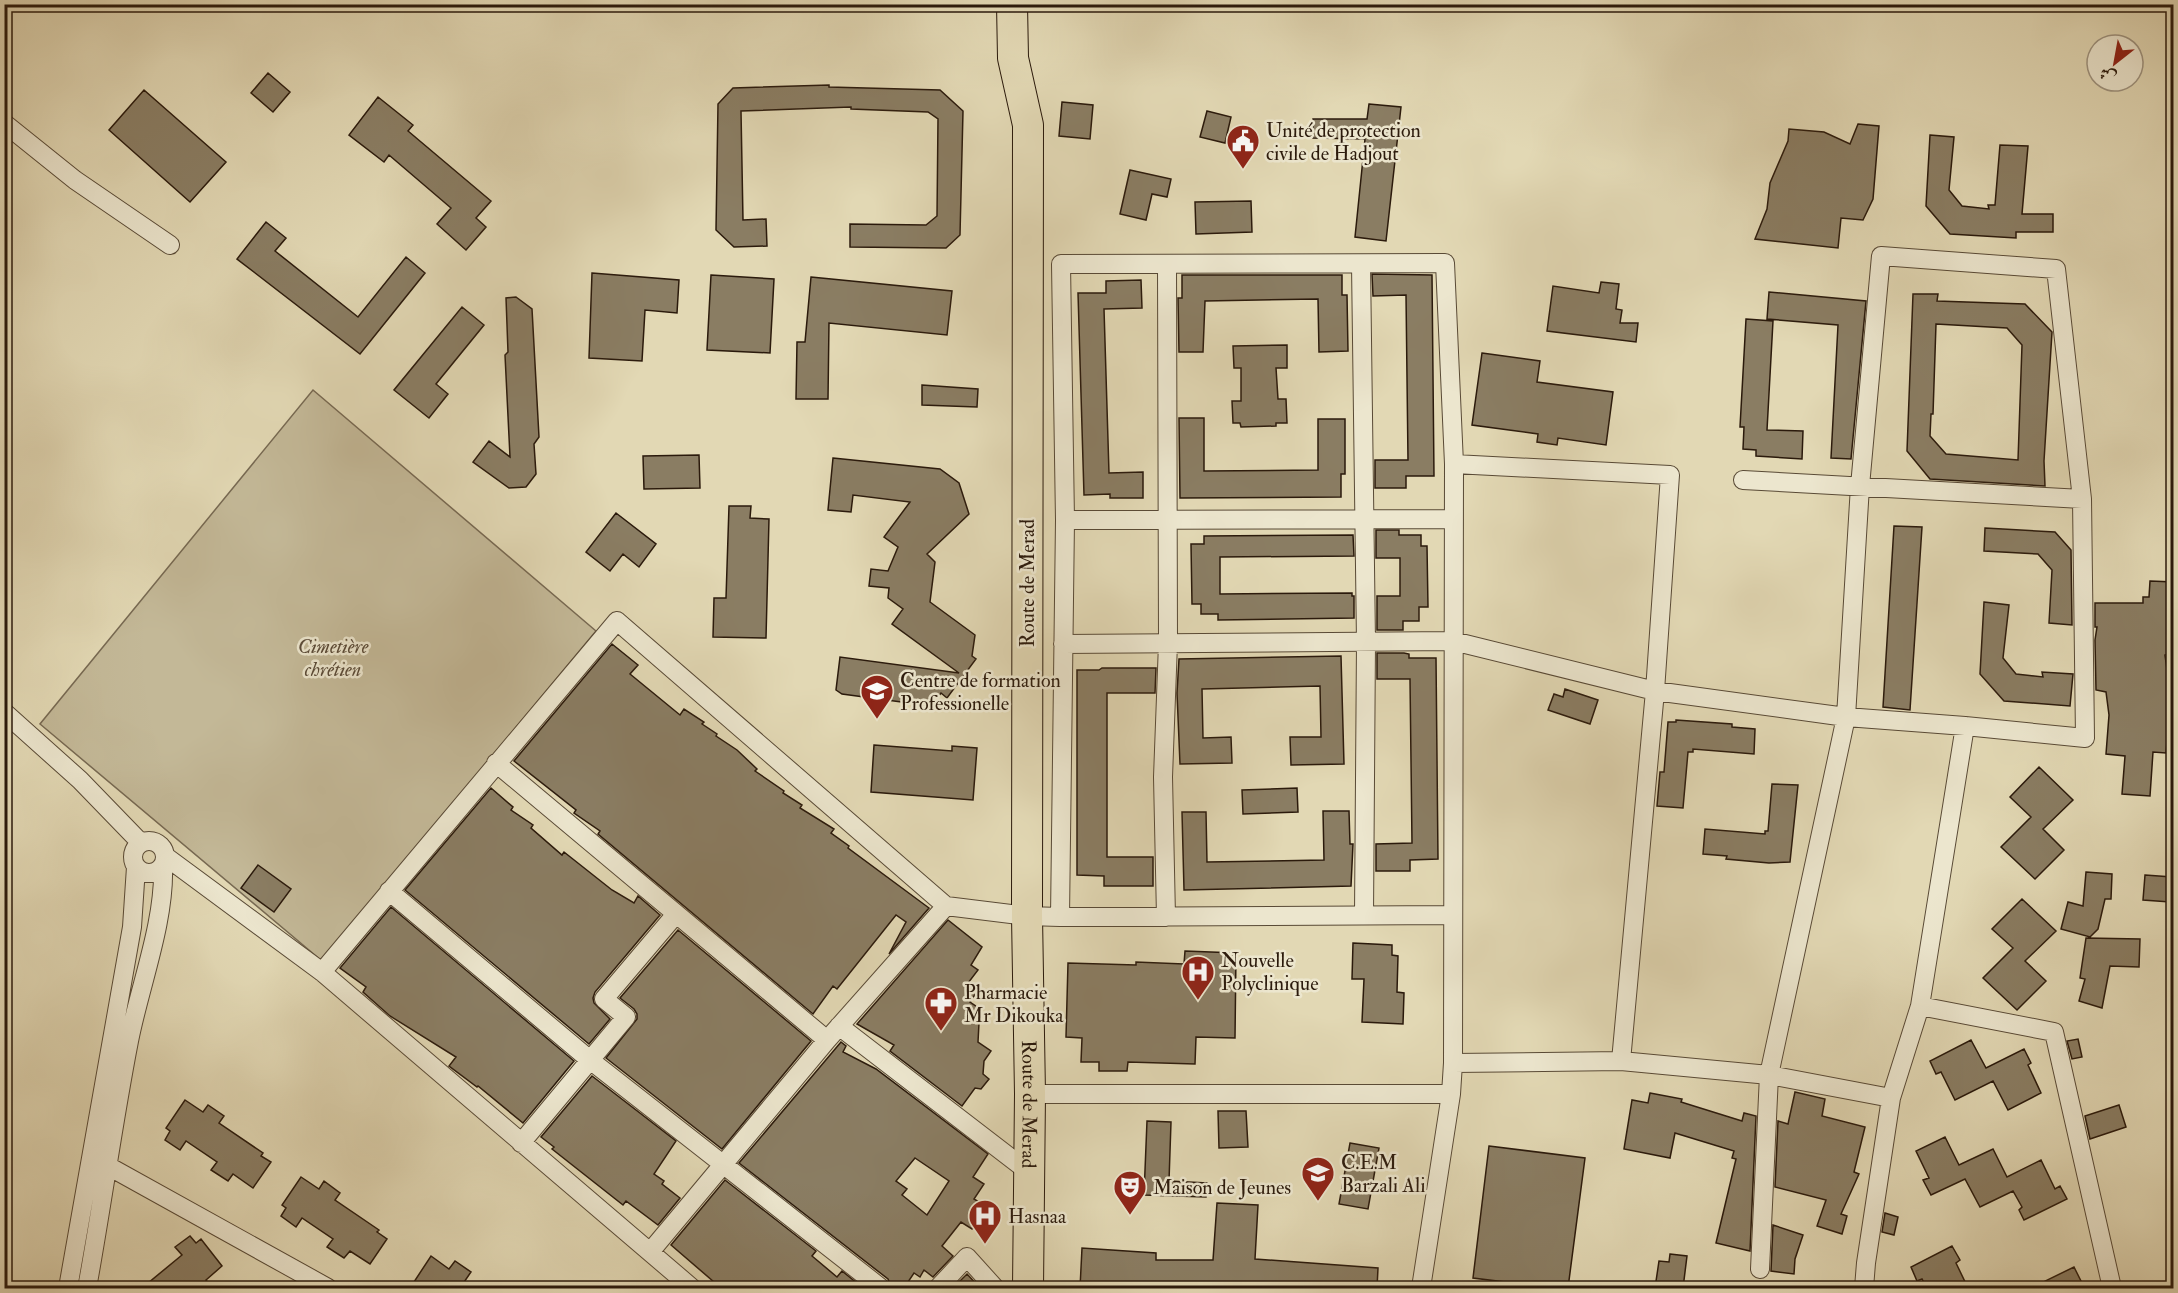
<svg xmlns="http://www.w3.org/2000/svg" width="2178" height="1293" font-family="'IM FELL Double Pica',Amiri,serif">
<rect width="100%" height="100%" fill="#e2d8b4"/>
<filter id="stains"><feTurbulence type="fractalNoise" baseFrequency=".00333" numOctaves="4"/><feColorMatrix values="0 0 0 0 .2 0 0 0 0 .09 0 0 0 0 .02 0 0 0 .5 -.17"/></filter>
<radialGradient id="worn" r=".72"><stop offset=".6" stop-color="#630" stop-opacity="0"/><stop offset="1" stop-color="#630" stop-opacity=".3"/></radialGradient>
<path fill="#c3b897" stroke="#776952" stroke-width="1.5" d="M313,390L596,631L322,961L40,724Z"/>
<path fill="#8a7d63" stroke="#2b1a0c" stroke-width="1.5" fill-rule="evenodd" d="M268,73L290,92L273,112L251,93Z
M829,85V87L940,90L963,111L960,235L946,248L850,247V224L926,225L937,216L938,119L928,112L851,109V107L741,111L743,220L766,219L767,246L734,247L716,230L718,104L733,88Z
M144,90L226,162L190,202L109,130Z
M378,97L413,125L408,131L491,201L476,218L486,227L466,250L437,224L451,208L389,155L384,162L349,135Z
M1062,102L1093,105L1090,139L1059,136Z
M1369,104L1401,107L1386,241L1355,237L1365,139L1313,138V119H1367Z
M1207,111L1231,117L1225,143L1200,137Z
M1858,124L1879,126L1873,199L1863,220L1841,218L1838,248L1755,239L1767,209L1770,183L1788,141L1789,129L1824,132L1850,144Z
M1930,135L1954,137L1949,190L1962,206L1989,209L1988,205H1995L2000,145L2028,146L2022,214H2053V232H2016V238L1950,234L1926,206Z
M1130,170L1171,179L1167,197L1152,194L1146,220L1120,214Z
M1251,201L1252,232L1196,234L1195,202Z
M266,222L286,238L275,251L358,317L406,257L425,273L360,354L237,259Z
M592,273L679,280L677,313L645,310L642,361L589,358Z
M1372,274L1432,275L1434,476H1406V488H1375V460H1408L1406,295L1373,296Z
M711,275L774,279L770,353L707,350Z
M1182,275H1342V295H1347L1348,351L1319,352L1318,299L1205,301L1203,352H1179L1178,298H1182Z
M811,277L952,291L947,335L829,323L828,399H796L797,342H805Z
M1141,280L1142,308L1104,309L1109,473L1143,472V498H1110V494L1084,495L1078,293H1106V281Z
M1601,282L1619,284L1616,309L1622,310L1620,323H1638L1636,342L1547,331L1553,286L1599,293Z
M1769,292L1866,301L1851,459L1831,458L1838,325L1767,319Z
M1913,294H1938L1937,301L2025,304L2052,332L2044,461L2045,486L1930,479L1907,451ZM1936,324L2007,328L2022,345L2018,460L1946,454L1930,436L1931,414H1933Z
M516,297L532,309L539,437L534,444L536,474L526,487L509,488L473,462L489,441L510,457L505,355L508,352L506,298Z
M462,307L484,325L436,384L448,394L429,418L394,390Z
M1746,319L1773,321L1767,430L1803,431L1802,459L1756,456V450L1743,449L1744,427H1740Z
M1287,345V368H1276L1278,399H1286L1287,423H1276V426L1241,427L1240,423H1233L1232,401H1241V368H1234L1233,346Z
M1482,353L1540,361L1537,382L1613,392L1606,445L1558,438L1557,445L1537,442L1538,434L1472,425Z
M922,385L978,389L977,407L922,405Z
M1179,418H1204V471L1318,470V419H1345V474H1341V497L1180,498Z
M699,455L700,488L644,489L643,456Z
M833,458L940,469L959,483L969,514L927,554L935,562L930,602L975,635L972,656L976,659L947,698L941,693L931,706L842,694L836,690L840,657L959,673L892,624L903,609L888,598L889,588L869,586L871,569L888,571L898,547L884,537L910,502L853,495L851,512L828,510Z
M729,506H751L750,518L769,519L766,638L713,637L714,598H726Z
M616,513L656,544L639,567L623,554L610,571L586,552Z
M1894,526L1922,527L1910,710L1883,707Z
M1985,528L2055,532L2071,550L2072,625L2049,623L2052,570L2038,554L1984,551Z
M1376,530H1399V535H1421V546H1427L1428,607H1419V621H1403V630H1377V596H1400V558H1376Z
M1353,535L1354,556L1220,557V594L1352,593V596H1354V618L1218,620V614H1201V604H1192L1191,544H1204V536Z
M2150,581L2174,582V615L2167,614L2169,654L2165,655L2171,699H2174V719H2169L2166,753L2153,752L2150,796L2122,794L2125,756L2106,754L2109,715L2106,692L2096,690L2095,640L2097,627H2095V603H2143V597H2149Z
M1984,602L2009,605L2003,658L2016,674L2043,677L2042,672L2073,674L2070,706L2004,701L1980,674Z
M612,644L638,665L630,674L680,715L684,709L704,722L702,724L717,734L716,736L737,750L757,769L755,771L784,791L783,793L802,805L800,808L834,829L831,833L849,846L848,848L929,908L889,954L906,922L896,915L837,989L833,986L813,1014L598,834L600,831L574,813L576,810L514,761Z
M1377,653H1404L1409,654V658H1436L1438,859L1410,860V871H1376V844L1412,843L1410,679H1377Z
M1341,656L1344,764L1291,765L1290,737H1321L1320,686L1202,689L1203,738L1231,737L1232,763L1180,764L1177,693L1179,659Z
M1102,668H1156L1155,693H1107V857H1153V886H1104V876L1077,875V670H1099Z
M1565,689L1598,700L1590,724L1548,710L1554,694L1563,697Z
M1676,720L1732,724V727L1755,729L1754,754L1693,749V752H1688L1683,808L1657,806L1660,772H1664L1668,722H1676Z
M874,745L952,751V746L977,748L973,800L871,792Z
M2039,767L2073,800L2043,829L2064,850L2035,879L2001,847L2031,817L2010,797Z
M1772,784L1798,785L1790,862L1769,863L1726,859L1727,856L1703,854L1705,829L1765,834V831H1768Z
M491,788L513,807L511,810L533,825L531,828L562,855L564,852L612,890L634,903L638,896L660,915L595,992L593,998L594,1003L610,1019L589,1044L405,890Z
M1297,788L1298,812L1243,814L1242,790Z
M1323,811H1349L1350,844H1353L1351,886L1184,890L1182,812H1206L1207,862L1324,860Z
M258,865L291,889L274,912L241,888Z
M2086,872L2112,874L2111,899H2105L2098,929L2090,937L2061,929L2068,902L2083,906Z
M2145,875L2172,877L2170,902L2143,900Z
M2022,899L2056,931L2025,961L2046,981L2017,1010L1983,978L2013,948L1992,929Z
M391,907L574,1061L523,1123L478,1086L477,1087L449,1066L456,1057L390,1016L363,992L366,987L340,968Z
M948,920L982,947L971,965L978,970L968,983L978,990L970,1002L980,1009L973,1018L979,1023L978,1042L991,1051L984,1061L983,1074L989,1079L981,1089L975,1088L962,1106L890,1051L894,1045L857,1024Z
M678,930L811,1041L722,1149L606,1058L637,1019V1014L634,1009L620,998Z
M2086,938L2140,939L2139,967L2110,966L2102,1008L2079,1001L2085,979L2080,978Z
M1353,943L1392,945V955L1398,956L1397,992L1404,993L1403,1024L1362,1022L1364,979H1352Z
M1185,951L1236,953L1235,1038L1196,1037L1195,1064L1128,1062L1127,1071H1099V1062H1081L1082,1038L1066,1037L1068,963L1136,965V962L1184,964Z
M2078,1039L2082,1057L2072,1059L2067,1041Z
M1971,1040L1986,1068L2024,1049L2031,1063L2028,1065L2041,1093L2008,1110L1993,1081L1955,1100L1941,1072L1936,1074L1930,1061Z
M841,1042L846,1046L843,1052L876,1069L988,1154L973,1177L984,1184L974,1199L987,1207L972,1229L961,1222L942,1246L953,1256L933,1277L924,1270L920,1277L914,1273L904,1288H892L888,1279L739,1163ZM915,1158L949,1181L927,1215L902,1195L907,1189L896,1181Z
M592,1076L676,1141L654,1174L664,1181L662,1184L680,1198L658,1225L626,1201L623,1205L552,1149L554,1147L541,1137Z
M1795,1092L1825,1099L1822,1116L1865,1127L1854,1172L1859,1174L1841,1214L1847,1216L1842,1234L1817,1226L1826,1200L1775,1187L1778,1121L1788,1124Z
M1650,1093L1682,1099L1681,1102L1742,1121L1744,1113L1756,1116L1750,1251L1716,1243L1736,1159L1732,1158L1734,1151L1675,1133L1670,1158L1624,1149L1632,1100L1648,1103Z
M185,1100L203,1112L208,1105L224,1116L219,1123L263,1153L261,1156L271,1162L253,1188L233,1174L228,1181L211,1170L217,1162L186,1141L180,1150L165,1140L170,1131L166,1128Z
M2119,1105L2126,1127L2090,1139L2085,1116Z
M1218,1111H1246L1248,1147L1219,1148Z
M1147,1121L1171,1122L1169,1181L1207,1183L1206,1197L1144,1195Z
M1945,1137L1959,1165L1993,1149L2007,1177L2041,1160L2055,1189L2060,1186L2067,1199L2024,1220L2019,1210L2022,1207L2013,1191L1980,1207L1965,1179L1931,1195L1923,1180L1929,1178L1916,1151Z
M1350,1143L1379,1148L1368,1209L1339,1204Z
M1489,1146L1585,1158L1568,1288H1553L1473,1278Z
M301,1177L319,1189L324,1181L340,1193L335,1200L379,1230L377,1232L387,1239L370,1264L350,1251L344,1258L327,1247L333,1239L302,1218L296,1227L281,1216L286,1208L282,1205Z
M725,1180L816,1251L812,1256L837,1277L842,1271L863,1288H721L671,1245Z
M1217,1203L1258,1205L1255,1259L1378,1268L1377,1288H1080L1082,1248L1156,1253V1260H1213Z
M1885,1213L1898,1217L1894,1235L1882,1232Z
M1773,1225L1803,1235L1795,1259L1794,1274L1771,1271Z
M190,1236L196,1243L201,1239L222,1266L206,1280L213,1288H142L182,1255L175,1247Z
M1952,1246L1960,1260L1956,1263L1968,1288H1927L1922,1279L1917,1281L1911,1267Z
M1670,1254L1687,1256L1683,1288H1655L1659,1261L1669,1262Z
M431,1256L449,1269L455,1261L471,1272L460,1288H410Z
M2074,1267L2081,1281L2078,1283L2080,1288H2031Z
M967,1274L980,1288H953Z"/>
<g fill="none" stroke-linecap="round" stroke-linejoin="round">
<g stroke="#594a36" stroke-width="20">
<path id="street" d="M4,123L75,180L170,245
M1361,264L1366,642L1364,915
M1454,464L1670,475L1655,691L1621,1061
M1743,480L2082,499
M1065,520L1454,519
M1063,644L1453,641L1655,691L1846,717L1965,726L2085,738L2082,499L2056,269L1881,256L1860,486L1846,717L1769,1075L1760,1269
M4,712L80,780L141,843
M496,763L827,1040
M133 857a16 16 0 1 1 32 0a16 16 0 1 1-32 0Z
M165,856L322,972L692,1288
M389,891L590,1060L881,1288
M1060,917L1065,520L1061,264L1445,263L1454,464L1453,1063L1451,1094L1421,1288
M1166,917L1163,777L1168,643L1167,264
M322,972L617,621L946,906L1027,916L1060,917L1453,915
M1920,1006L2054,1032L2112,1288
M839,1026L1029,1172
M1453,1063L1621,1061L1769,1075L1891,1098
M1030,1094H1451
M521,1143L626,1017L604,999L676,914
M108,1166L328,1288
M650,1252L827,1040L946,906
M68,1288L132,927L136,867
M87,1288C102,1206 113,1123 129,1041C140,985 165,922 163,866
M938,1288L967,1257L995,1288
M1864,1288L1866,1263L1891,1098L1920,1006L1965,726"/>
</g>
<g stroke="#2b1a0c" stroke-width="32">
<g id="primary">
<path id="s1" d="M1012,4L1013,58L1028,125L1027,916L1030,1094L1028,1288"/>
</g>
</g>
<use href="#street" stroke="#ece6ce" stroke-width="18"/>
<use href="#primary" stroke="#e2d8b4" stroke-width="30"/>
</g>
<defs>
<g id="civic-pin" transform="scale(1.725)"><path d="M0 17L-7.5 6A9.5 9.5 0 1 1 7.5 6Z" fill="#8f2418" stroke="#ece6ce"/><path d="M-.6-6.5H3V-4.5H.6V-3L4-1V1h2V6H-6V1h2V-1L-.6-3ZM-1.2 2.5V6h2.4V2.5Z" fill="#fff"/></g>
<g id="university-pin" transform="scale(1.725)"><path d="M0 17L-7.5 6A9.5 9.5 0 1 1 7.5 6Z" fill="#8f2418" stroke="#ece6ce"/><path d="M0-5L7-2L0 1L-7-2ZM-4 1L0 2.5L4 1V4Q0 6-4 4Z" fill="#fff"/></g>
<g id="hospital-pin" transform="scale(1.725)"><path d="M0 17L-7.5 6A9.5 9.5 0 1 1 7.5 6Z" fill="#8f2418" stroke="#ece6ce"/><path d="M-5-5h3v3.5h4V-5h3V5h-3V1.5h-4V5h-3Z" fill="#fff"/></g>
<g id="pharmacy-pin" transform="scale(1.725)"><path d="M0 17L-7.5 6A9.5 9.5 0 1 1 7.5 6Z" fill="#8f2418" stroke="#ece6ce"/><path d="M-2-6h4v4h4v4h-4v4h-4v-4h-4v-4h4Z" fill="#fff"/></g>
<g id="school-pin" transform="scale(1.725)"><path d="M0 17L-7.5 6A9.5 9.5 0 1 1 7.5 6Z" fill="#8f2418" stroke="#ece6ce"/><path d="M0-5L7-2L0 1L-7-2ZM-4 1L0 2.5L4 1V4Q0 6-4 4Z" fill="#fff"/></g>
<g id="theatre-pin" transform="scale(1.725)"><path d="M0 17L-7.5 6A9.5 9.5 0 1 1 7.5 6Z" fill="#8f2418" stroke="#ece6ce"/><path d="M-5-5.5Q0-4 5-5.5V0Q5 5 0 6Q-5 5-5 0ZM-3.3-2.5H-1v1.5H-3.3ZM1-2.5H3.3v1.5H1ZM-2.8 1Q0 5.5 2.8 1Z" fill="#fff"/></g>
</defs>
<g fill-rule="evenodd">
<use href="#civic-pin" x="1243" y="141"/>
<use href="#university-pin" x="877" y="691"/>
<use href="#hospital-pin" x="1198" y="972"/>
<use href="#pharmacy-pin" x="941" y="1003"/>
<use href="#school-pin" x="1318" y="1173"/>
<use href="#theatre-pin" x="1130" y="1187"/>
<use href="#hospital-pin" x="985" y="1216"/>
</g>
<g text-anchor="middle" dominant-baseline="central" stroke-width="5" stroke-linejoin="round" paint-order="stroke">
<g font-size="20" fill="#2b1a0c" stroke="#ece6ce" text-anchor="start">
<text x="1266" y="130">Unité de protection<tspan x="1266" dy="23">civile de Hadjout</tspan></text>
<text x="900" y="680">Centre de formation<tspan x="900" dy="23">Professionelle</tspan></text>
<text x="1221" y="960">Nouvelle<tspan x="1221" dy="23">Polyclinique</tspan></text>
<text x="964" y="992">Pharmacie<tspan x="964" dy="23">Mr Dikouka</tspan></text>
<text x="1341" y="1162">C.E.M<tspan x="1341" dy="23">Barzali Ali</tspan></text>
<text x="1153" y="1187">Maison de Jeunes</text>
<text x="1008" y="1216">Hasnaa</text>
</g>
<g font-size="20" fill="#2b1a0c" stroke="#ece6ce">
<text transform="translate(1027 583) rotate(-90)">Route de Merad</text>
<text stroke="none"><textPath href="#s1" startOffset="1102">Route de Merad</textPath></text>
</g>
<g font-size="20" font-style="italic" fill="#594936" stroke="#ece6ce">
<text x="333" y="646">Cimetière<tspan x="333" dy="23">chrétien</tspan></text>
</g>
</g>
<rect width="2178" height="1293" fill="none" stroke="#e2d8b4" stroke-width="24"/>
<rect x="6" y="6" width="2166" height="1281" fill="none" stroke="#2b1a0c" stroke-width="3"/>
<rect x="12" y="12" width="2154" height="1269" fill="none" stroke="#2b1a0c" stroke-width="1.5"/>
<g transform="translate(2115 63) rotate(211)"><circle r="28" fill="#ece6ce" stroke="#9f9480" stroke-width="1.5"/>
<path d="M0-4.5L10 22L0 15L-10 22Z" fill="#8f2418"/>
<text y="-9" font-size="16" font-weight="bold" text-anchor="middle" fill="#2b1a0c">ش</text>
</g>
<rect width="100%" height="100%" filter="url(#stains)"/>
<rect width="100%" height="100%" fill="url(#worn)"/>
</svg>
